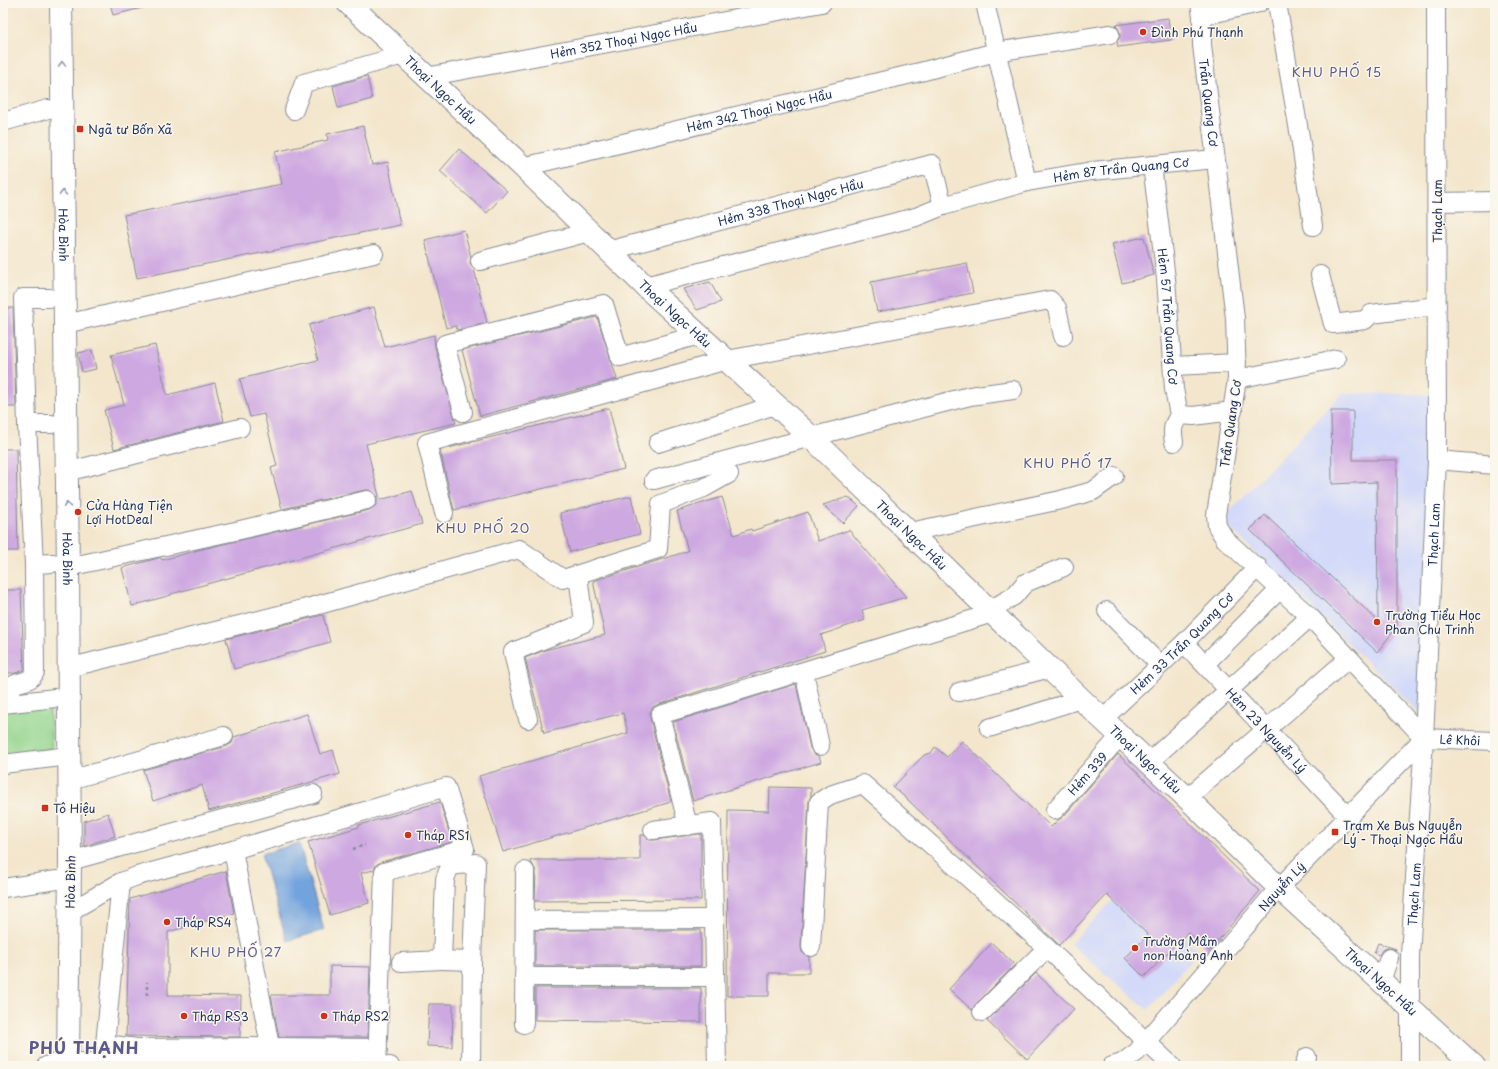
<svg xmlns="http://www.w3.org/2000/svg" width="1498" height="1069" font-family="'Playpen Sans',sans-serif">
<rect width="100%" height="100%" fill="#fbf7ec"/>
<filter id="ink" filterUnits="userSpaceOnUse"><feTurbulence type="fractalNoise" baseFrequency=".025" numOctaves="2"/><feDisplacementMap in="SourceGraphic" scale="8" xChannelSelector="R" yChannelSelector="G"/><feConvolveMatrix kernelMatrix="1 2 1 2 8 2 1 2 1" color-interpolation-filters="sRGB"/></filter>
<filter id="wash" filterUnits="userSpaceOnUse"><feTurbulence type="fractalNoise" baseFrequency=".012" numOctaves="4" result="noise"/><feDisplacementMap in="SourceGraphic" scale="16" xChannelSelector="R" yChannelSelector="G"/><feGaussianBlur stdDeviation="0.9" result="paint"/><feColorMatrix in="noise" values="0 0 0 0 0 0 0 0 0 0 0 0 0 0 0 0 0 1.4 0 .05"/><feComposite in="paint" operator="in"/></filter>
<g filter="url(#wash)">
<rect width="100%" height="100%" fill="#f3e6cc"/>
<path fill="#d2d9f9" d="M1342,393L1431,394L1425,718L1228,526L1227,514Z
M1130,883L1199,951L1148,1010L1070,944Z"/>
<path fill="#92d48c" stroke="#568275" d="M47,705L50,709L52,749L3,758V708Z"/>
<path fill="#72a3dd" stroke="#46699e" d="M299,843L324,930L287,941L261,854Z"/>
<g id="blocks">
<path fill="#cea9e1" d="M110,3H146V7L113,15Z
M1168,18L1171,40L1118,47L1117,41L1120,37V33L1118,28L1115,25Z
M367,76L372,99L338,108L333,86Z
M363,126L372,165L388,162L400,225L137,278L124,215L282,184L275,152L328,140L327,134Z
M459,149L507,191L487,213L440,171Z
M464,230L471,257L470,263L474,269L487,323L457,330L456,326L446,328L425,240Z
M1144,237L1154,275L1122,283L1112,244Z
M967,263L973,293L877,312L871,282Z
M710,282L721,302L697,310L683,289Z
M374,307L385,347L434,335L435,347L456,423L366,444L380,500L412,491L422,524L171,594V595L132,606L122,568L158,558H161L162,560L202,549L369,510L374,507L377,503V497L374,493L370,490H365L282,509L271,468L277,466L264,414L250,417L240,379L318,360L309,325Z
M3,308H13L16,407H3Z
M597,317L617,379L480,416L462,350Z
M155,345L167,395L215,383L224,421L114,449L104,410L124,405L111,355Z
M92,350L96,369L82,372L78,353Z
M609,408L624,469L454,510L440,450Z
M1331,411H1353V460H1397V627L1377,652L1250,530L1265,515L1378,621L1377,482L1332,484Z
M3,449H16L18,551H3Z
M631,496L640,534L570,552L560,513Z
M722,497L734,535L751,529L752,531L808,512L818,541L849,530L906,597L862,610L865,620L821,635L825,651L657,705L653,707L650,712V718L671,802L503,852L479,776L628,733L623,713L544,733L525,658L545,650L605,635L593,581L688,551L677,511Z
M848,497L859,506L843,523L823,505Z
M3,590H21L24,670L15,673H3Z
M323,615L330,642L234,669L226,639Z
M796,684L810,748L813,753L819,756L821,762L693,801L673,722Z
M307,714L320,754L333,750L340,774L209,811L202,785L153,801L143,770L227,746L232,743L234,737Z
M962,741L1051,827L1058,820L1063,817L1118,754L1260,891L1209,951L1188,932L1144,977L1125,958L1148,935L1107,895L1059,945L907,799L893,787L924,755L931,753L935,747L947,757Z
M770,787L811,788V796L809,801L801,946L802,952L809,957V973H769V996H727L728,810L769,811Z
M440,802L452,842L381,862L376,865L374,870L361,873L369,903L330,915L308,842L359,827V825Z
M108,813L115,836L84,846V821Z
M698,834H701V900L535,901L536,871L530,860H640V835H644L649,840H654Z
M226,871L234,913L168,932V995L241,996L240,1037L126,1036L130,899Z
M535,930H701V966H535Z
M992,943L1015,965L975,1005L972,1010L949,989Z
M1378,943L1396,949V950L1387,948L1382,950L1379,955L1374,953Z
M330,966L370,967L368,1037H279L271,995H330Z
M1036,973L1074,1009L1027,1059L987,1021Z
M535,988H701V1022L535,1020Z
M429,1004H453L452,1047L427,1046Z"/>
</g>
</g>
<g filter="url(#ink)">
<use href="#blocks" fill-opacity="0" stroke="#878a95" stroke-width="1"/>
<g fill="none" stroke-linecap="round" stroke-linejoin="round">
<g stroke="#878a95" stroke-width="20">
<g id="minor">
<path d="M985,3L1027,182"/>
<path id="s1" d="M1200,3L1202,16V45L1235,318L1237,379L1216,515L1217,526L1225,539L1310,617L1349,658L1424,738"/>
<path d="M1277,3L1300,137L1313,226"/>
<path d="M1202,16L1259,3"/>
<path id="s2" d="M426,77L822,3"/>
<path d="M294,110L304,83L403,55"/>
<path d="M3,122L48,109"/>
<path id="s3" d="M1152,165L1166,279L1174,389L1178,410L1181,415L1193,416L1233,411"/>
<path id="s4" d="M523,167L924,71L996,52L1110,34"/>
<path d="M1438,202L1495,201"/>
<path id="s5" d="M608,251L932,164L943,206"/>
<path d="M480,261L589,232"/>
<path d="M1320,275L1333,324L1365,320L1371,314L1437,306"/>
<path id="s6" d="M645,286L916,217L943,206L1027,182L1092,171L1215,159"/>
<path d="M65,324L374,254"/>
<path d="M1173,366L1237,363"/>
<path d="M1237,379L1336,359"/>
<path d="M463,412L445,344L604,304L620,357L699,335"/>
<path d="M27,424L23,298H50"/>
<path d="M1174,442C1172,430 1172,423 1181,415"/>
<path d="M658,443L775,405"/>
<path d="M1437,460L1495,465"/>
<path d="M66,472L240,428"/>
<path d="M654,480L811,437L970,396L1013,390"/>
<path d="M444,513L427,443L727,360L1050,300L1057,308L1063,336"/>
<path d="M910,532L1061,500L1093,491L1114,476"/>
<path d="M34,564L27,424H52"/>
<path d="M68,567L240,530L367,500"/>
<path d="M990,610L1014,596L1025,583L1064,567"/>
<path d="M1107,611L1160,665"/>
<path id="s7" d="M1184,643L1349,817"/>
<path d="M1205,664L1280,589"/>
<path d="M68,668L311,607L519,549L563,579L658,549L661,504L704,488L729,474"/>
<path d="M804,672L820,746"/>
<path d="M959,692L1050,668"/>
<path d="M11,703V691L13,685C23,680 30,683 35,672L34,564L53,563"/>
<path d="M3,704L55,698"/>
<path d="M528,719L513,652L584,623L578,575"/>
<path id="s8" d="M1103,719L1184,643L1258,567"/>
<path d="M989,728L1081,699"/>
<path id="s9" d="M1424,738L1495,741"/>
<path d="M1149,762L1310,617"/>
<path d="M3,764L69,756"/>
<path d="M70,780L224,736"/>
<path d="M1187,798L1349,658"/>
<path id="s10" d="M1055,810L1121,735"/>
<path d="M688,826L660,715L993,613"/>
<path d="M653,830L712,822L717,1066"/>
<path d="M233,850L272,1057"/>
<path d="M70,861L313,794"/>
<path d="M121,882L105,1044L137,1048L271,1047L378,1048"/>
<path d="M3,888L57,880"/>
<path d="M69,912L121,882L137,876L233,850L446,787L465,849L384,872L377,1066"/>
<path d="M525,920L714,919"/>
<path d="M811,947L819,802L830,795L863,784L1047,948L1172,1066"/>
<path d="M401,962L442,960"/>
<path d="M524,977H715"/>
<path d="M1381,981L1389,958"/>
<path d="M982,1012L1047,948"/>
<path d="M524,1024L525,871"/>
<path d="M46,1066L55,1063L68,1062L273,1063L390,1066"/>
<path d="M471,1066L472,961L476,863L450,866L445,879L442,960L472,961"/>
<path id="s11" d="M1112,1066L1122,1063L1137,1052L1279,888L1424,738"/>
<path d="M1304,1066L1307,1057"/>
<path id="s12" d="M1410,1066V955L1424,738L1437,460L1436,3"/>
</g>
</g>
<g stroke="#878a95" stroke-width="24">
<g id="major">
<path id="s13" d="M61,3L68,567L70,861L68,1066"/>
<path id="s14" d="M348,3L523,167L645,286L811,437L1081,699L1187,798L1279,888L1474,1066"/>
</g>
</g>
<path stroke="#878a95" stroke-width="2.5" stroke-dasharray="3 3" stroke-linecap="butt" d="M353,849L365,845
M147,995V982"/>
<use href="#minor" stroke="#fff" stroke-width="18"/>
<use href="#major" stroke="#fff" stroke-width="22"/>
</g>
<defs><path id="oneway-chevron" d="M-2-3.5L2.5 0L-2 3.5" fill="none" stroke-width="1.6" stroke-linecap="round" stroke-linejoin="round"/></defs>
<g stroke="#8d97ae">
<use href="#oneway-chevron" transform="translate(62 64) rotate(-91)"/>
<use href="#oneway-chevron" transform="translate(63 193) rotate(-91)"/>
<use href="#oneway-chevron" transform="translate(67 505) rotate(-91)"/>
</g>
</g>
<g fill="#c8321e" stroke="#fbf7ec" stroke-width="1.5">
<circle cx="1143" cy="32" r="4"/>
<rect x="76" y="125" width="8" height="8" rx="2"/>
<circle cx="78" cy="512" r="4"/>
<circle cx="1377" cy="622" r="4"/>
<rect x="41" y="804" width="8" height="8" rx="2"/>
<rect x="1331" y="828" width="8" height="8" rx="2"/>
<circle cx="408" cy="835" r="4"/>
<circle cx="167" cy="922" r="4"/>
<circle cx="1135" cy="948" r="4"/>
<circle cx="184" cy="1016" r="4"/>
<circle cx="324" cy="1016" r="4"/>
</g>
<g text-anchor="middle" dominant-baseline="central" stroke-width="3" stroke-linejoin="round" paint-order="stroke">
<g font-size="12" fill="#1b2f5e" stroke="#fbf7ec" text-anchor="start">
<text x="1151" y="32">Đình Phú Thạnh</text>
<text x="88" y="129">Ngã tư Bốn Xã</text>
<text x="86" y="505">Cửa Hàng Tiện<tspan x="86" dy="14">Lợi HotDeal</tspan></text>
<text x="1385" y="615">Trường Tiểu Học<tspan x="1385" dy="14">Phan Chu Trinh</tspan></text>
<text x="53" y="808">Tô Hiệu</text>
<text x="1343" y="825">Trạm Xe Bus Nguyễn<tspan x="1343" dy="14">Lý - Thoại Ngọc Hầu</tspan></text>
<text x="416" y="835">Tháp RS1</text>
<text x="175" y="922">Tháp RS4</text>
<text x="1143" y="941">Trường Mầm<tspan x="1143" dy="14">non Hoàng Anh</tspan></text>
<text x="192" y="1016">Tháp RS3</text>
<text x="332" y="1016">Tháp RS2</text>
</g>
<g font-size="12" fill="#1b2f5e" stroke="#fbf7ec">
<text stroke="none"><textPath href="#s2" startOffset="201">Hẻm 352 Thoại Ngọc Hầu</textPath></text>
<text stroke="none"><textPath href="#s14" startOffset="127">Thoại Ngọc Hầu</textPath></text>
<text stroke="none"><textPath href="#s1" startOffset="100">Trần Quang Cơ</textPath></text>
<text stroke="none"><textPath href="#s4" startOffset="243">Hẻm 342 Thoại Ngọc Hầu</textPath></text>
<text stroke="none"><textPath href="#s6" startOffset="491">Hẻm 87 Trần Quang Cơ</textPath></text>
<text stroke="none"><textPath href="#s5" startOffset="189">Hẻm 338 Thoại Ngọc Hầu</textPath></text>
<text transform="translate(1437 211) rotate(-90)">Thạch Lam</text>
<text stroke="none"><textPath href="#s13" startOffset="232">Hòa Bình</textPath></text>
<text stroke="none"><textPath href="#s14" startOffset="451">Thoại Ngọc Hầu</textPath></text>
<text stroke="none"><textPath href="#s3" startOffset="152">Hẻm 57 Trần Quang Cơ</textPath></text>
<text transform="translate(1230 424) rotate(-82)">Trần Quang Cơ</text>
<text stroke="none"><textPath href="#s14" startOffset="775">Thoại Ngọc Hầu</textPath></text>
<text stroke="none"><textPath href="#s12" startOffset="532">Thạch Lam</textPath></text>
<text stroke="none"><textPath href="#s13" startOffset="556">Hòa Bình</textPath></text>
<text stroke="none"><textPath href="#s8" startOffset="109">Hẻm 33 Trần Quang Cơ</textPath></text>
<text stroke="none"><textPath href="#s7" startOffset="120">Hẻm 23 Nguyễn Lý</textPath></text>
<text stroke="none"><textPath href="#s9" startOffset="36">Lê Khôi</textPath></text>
<text stroke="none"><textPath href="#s14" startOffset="1099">Thoại Ngọc Hầu</textPath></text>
<text stroke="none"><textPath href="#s10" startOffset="49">Hẻm 339</textPath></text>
<text transform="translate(70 882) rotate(-89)">Hòa Bình</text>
<text stroke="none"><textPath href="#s11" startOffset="249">Nguyễn Lý</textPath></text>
<text stroke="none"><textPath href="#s12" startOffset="172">Thạch Lam</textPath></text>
<text stroke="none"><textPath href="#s14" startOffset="1423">Thoại Ngọc Hầu</textPath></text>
</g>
<g font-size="13" letter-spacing="1" fill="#5a5a8c" stroke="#fbf7ec">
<text x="1337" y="71">KHU PHỐ 15</text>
<text x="1068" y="462">KHU PHỐ 17</text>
<text x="483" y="527">KHU PHỐ 20</text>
<text x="236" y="951">KHU PHỐ 27</text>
</g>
<g font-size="16" font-weight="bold" letter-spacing="1" fill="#5a5a8c" stroke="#fbf7ec">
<text x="84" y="1047">PHÚ THẠNH</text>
</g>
</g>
<rect width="1498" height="1069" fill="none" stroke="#fbf7ec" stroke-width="16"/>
</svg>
